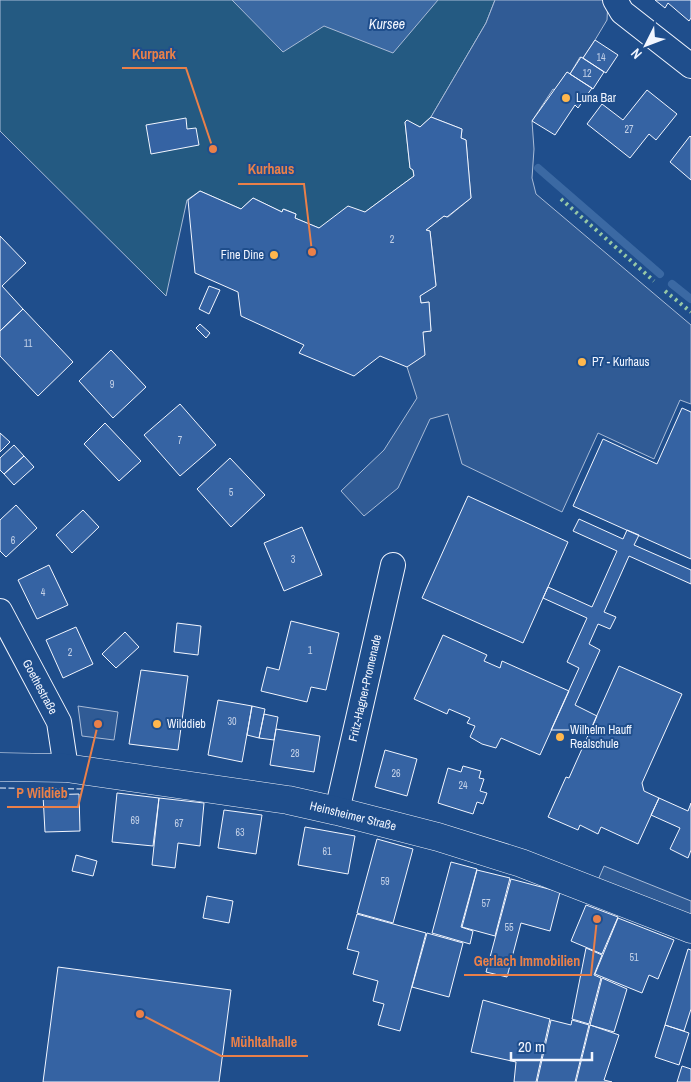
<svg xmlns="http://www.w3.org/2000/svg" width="691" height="1082" font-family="'Archivo Narrow',sans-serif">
<rect width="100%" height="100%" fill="#1f4e8c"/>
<path fill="#245a82" stroke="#a8bbd7" d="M0,0H495L486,23L431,117L420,127L407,121L405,122L410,168L413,170L414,176L365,212L319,228L295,218L296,214L284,209L282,212L253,198L241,209L200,191L187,200L166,296L0,131Z"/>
<path fill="#305b95" stroke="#a8bbd7" d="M495,0H608L607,20L595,40L583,58L580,57L570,74L567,72L555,90L553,89L532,121L534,149L532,178L536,194L691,325V404L680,400L654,459L598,433L562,512L462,464L448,414L430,419L398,488L364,516L341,491L384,450L417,398L407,367L423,332L431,331L429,302L421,303L420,296L436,285L430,231L426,230L444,216L448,217L471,198L466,140L461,138L462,129L431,117L486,23Z
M78,706L118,712L114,740L82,736Z
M604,866L691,901V917L598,880Z"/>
<path fill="#3b69a3" stroke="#a8bbd7" d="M232,0H438L393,53L324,26L283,52Z"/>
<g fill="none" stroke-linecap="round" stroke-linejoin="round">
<path stroke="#3b69a3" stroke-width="8" d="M538,168L660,274
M672,284L691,299"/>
</g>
<path fill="#3563a3" stroke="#f2f6ff" d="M655,0H691V18L689,21L668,3L665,8Z
M595,40L618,55L606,73L583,58Z
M581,57L604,72L593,89L570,74Z
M567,72L592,88L578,108L575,105L555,135L532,121Z
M647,90L677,114L656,140L649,134L630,158L587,124L602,104L623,120Z
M431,117L462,129L461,138L466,140L471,198L447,217L444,216L426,230L430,231L436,286L420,296L421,303L429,302L431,331L423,332L425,355L407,367L380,356L354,376L299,353L304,345L241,316L238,292L195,273L188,200L200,191L241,209L253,198L282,212L283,209L296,214L295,218L319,228L348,206L365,212L414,176L413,170L410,168L405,122L407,120L420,127Z
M186,118L187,129L196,128L199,145L151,154L146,125Z
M690,136L691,137V180L670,162Z
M0,236L26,263L2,286L23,309L0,331Z
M209,286L220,290L209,314L199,309Z
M23,309L73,362L38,396L0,356V331Z
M200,324L210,333L206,338L196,328Z
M111,350L146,387L113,418L79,381Z
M180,404L216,445L180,476L144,435Z
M682,408L691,412V559L573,506L603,439L657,464Z
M105,423L141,461L119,481L84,444Z
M0,433L10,442L0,452Z
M14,445L24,456L4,474L0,470V458Z
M24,456L34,467L14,485L4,474Z
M230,458L265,495L231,527L197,489Z
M468,496L568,542L523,643L422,598Z
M16,505L37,528L6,557L0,551V520Z
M83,510L99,527L72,553L56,535Z
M579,519L623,539L627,530L639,535L634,545L691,570V584L629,556L604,612L616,617L610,629L598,624L589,644L600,650L575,705L597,716L591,730H551L579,668L567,662L587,618L543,598L548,587L592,607L617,551L573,531Z
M302,527L322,575L284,591L264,543Z
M49,565L68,605L37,619L18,580Z
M291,621L339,633L326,690L311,687L307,702L261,691L267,667L279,670Z
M177,623L201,626L198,655L174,652Z
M76,627L93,664L63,678L46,640Z
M125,632L139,647L116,668L102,654Z
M443,635L487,655L484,661L500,668L502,661L569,691L540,755L501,738L496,748L482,744L470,737L475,726L467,723L470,718L449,709L447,714L414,699Z
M619,666L682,694L642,783L644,791L659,798L638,844L601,827L598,834L580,825L578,830L548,817L566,777L569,778Z
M141,670L188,676L178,750L129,744Z
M218,700L252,706L242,762L208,755Z
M252,706L265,709L259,738L247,735Z
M264,714L278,717L274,740L259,738Z
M276,729L320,736L314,772L270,765Z
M385,750L417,759L407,796L375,787Z
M463,766L481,771L479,778L484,779L480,791L487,793L483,804L477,802L473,814L438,803L448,768L461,772Z
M117,793L159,798L153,846L112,842Z
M79,794L80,831L45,832L43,795Z
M159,798L204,803L200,846L178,843L175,868L152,865Z
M659,798L688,811L691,803V850L688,858L670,849L680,828L651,815Z
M224,810L262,815L256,854L218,848Z
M305,827L355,836L348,874L298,865Z
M377,839L413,849L393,923L357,913Z
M76,855L97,861L93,876L72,871Z
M451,862L477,869L461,927L473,931L470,944L432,933Z
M477,870L510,878L495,936L462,927Z
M511,879L560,892L550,931L521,923L507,977L486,972Z
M207,896L233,901L229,923L203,918Z
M586,905L618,917L602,954L571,941Z
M357,914L426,933L400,1031L378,1025L384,1004L373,1001L378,981L353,974L359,952L347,949Z
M618,918L674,940L658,979L649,975L642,993L595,974Z
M427,933L463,943L449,997L412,987Z
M586,948L602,955L594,975L601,978L589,1024L572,1019Z
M688,949L691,950V1009L684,1031L665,1025Z
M58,967L231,990L219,1082H43Z
M602,978L627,989L614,1032L590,1025Z
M483,1000L550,1019L536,1082H514L516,1062L471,1052Z
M551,1020L571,1025L572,1020L589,1025L575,1082H537Z
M590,1025L619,1035L604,1080L612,1082H576Z
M665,1025L689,1033L679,1065L655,1057Z
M682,1066L691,1069V1082H677Z"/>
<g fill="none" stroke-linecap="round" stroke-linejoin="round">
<g stroke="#f2f6ff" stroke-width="26">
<path id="minor" d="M615,0L622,12L691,66
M0,611L59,722L66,768
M337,811L393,565"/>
</g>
<g stroke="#f2f6ff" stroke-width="29">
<path id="tertiary" d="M0,767L66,768L288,800L337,811L438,837L521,863L691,929"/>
</g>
<use href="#minor" stroke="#1f4e8c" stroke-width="24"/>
<use href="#tertiary" stroke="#1f4e8c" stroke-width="28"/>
<path stroke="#97c8a6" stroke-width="4" stroke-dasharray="2.5 4" stroke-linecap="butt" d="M561,199L654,281
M665,291L691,312"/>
<path stroke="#f2f6ff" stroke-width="1" stroke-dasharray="6 2.5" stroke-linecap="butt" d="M0,788L84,789"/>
</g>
<g fill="#ffb74d" stroke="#1f4e8c" stroke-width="2">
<circle cx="566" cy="98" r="5"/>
<circle cx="274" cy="255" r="5"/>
<circle cx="582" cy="362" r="5"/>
<circle cx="157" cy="724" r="5"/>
<circle cx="560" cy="737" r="5"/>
</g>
<g text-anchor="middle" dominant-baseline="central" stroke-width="4" stroke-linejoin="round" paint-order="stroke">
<g font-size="10" fill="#c3d1e8">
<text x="601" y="57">14</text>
<text x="587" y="73">12</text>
<text x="629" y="129">27</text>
<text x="392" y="239">2</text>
<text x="28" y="343">11</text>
<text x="112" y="384">9</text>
<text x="180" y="440">7</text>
<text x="231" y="492">5</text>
<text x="13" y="540">6</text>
<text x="293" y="559">3</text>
<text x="43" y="592">4</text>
<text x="310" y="650">1</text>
<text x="70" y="652">2</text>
<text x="232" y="721">30</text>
<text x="295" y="753">28</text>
<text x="396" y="773">26</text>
<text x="463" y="785">24</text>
<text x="135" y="820">69</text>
<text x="179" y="823">67</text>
<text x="240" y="832">63</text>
<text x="327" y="851">61</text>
<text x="385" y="881">59</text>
<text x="486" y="903">57</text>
<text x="509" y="927">55</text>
<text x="634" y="957">51</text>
</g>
<g font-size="12" fill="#f2f6ff" stroke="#1f4e8c" text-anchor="start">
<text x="576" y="98">Luna Bar</text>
<text x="264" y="255" text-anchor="end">Fine Dine</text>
<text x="592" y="362">P7 - Kurhaus</text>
<text x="167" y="724">Wilddieb</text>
<text x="570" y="730">Wilhelm Hauff<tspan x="570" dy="14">Realschule</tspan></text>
</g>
<g font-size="12" fill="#f2f6ff" stroke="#1f4e8c">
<text transform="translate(40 687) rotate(62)">Goethestraße</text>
<text transform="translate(365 688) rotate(-77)">Fritz-Hagner-Promenade</text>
<text transform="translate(353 816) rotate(14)">Heinsheimer Straße</text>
</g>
<g font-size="14" font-style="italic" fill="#f2f6ff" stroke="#1f4e8c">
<text x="387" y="24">Kursee</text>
</g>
</g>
<path fill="none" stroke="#ea8049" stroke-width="2" d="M213 149L186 68H122M312 252L304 184H238M98 724L78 807H7M597 919L591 975H464M140 1014L221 1056H308"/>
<g fill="#ea8049" stroke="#1f4e8c" stroke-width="2">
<circle cx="213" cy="149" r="5"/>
<circle cx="312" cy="252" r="5"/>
<circle cx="98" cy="724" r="5"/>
<circle cx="597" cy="919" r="5"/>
<circle cx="140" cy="1014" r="5"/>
</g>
<g font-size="14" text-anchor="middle" font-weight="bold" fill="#ea8049" stroke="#1f4e8c" stroke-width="4" stroke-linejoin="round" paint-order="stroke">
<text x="154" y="59">Kurpark</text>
<text x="271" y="174">Kurhaus</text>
<text x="42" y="798">P Wildieb</text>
<text x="527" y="966">Gerlach Immobilien</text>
<text x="264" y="1047">Mühltalhalle</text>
</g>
<g transform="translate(646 45) rotate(228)" stroke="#1f4e8c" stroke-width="4" paint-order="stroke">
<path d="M0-4L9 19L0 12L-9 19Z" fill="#f2f6ff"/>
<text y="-8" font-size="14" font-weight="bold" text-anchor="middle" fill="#f2f6ff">N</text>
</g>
<path d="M511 1052v8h81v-8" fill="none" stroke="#f2f6ff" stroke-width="2.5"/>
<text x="518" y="1052" font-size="15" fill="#f2f6ff" stroke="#1f4e8c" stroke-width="4" paint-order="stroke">20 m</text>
</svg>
